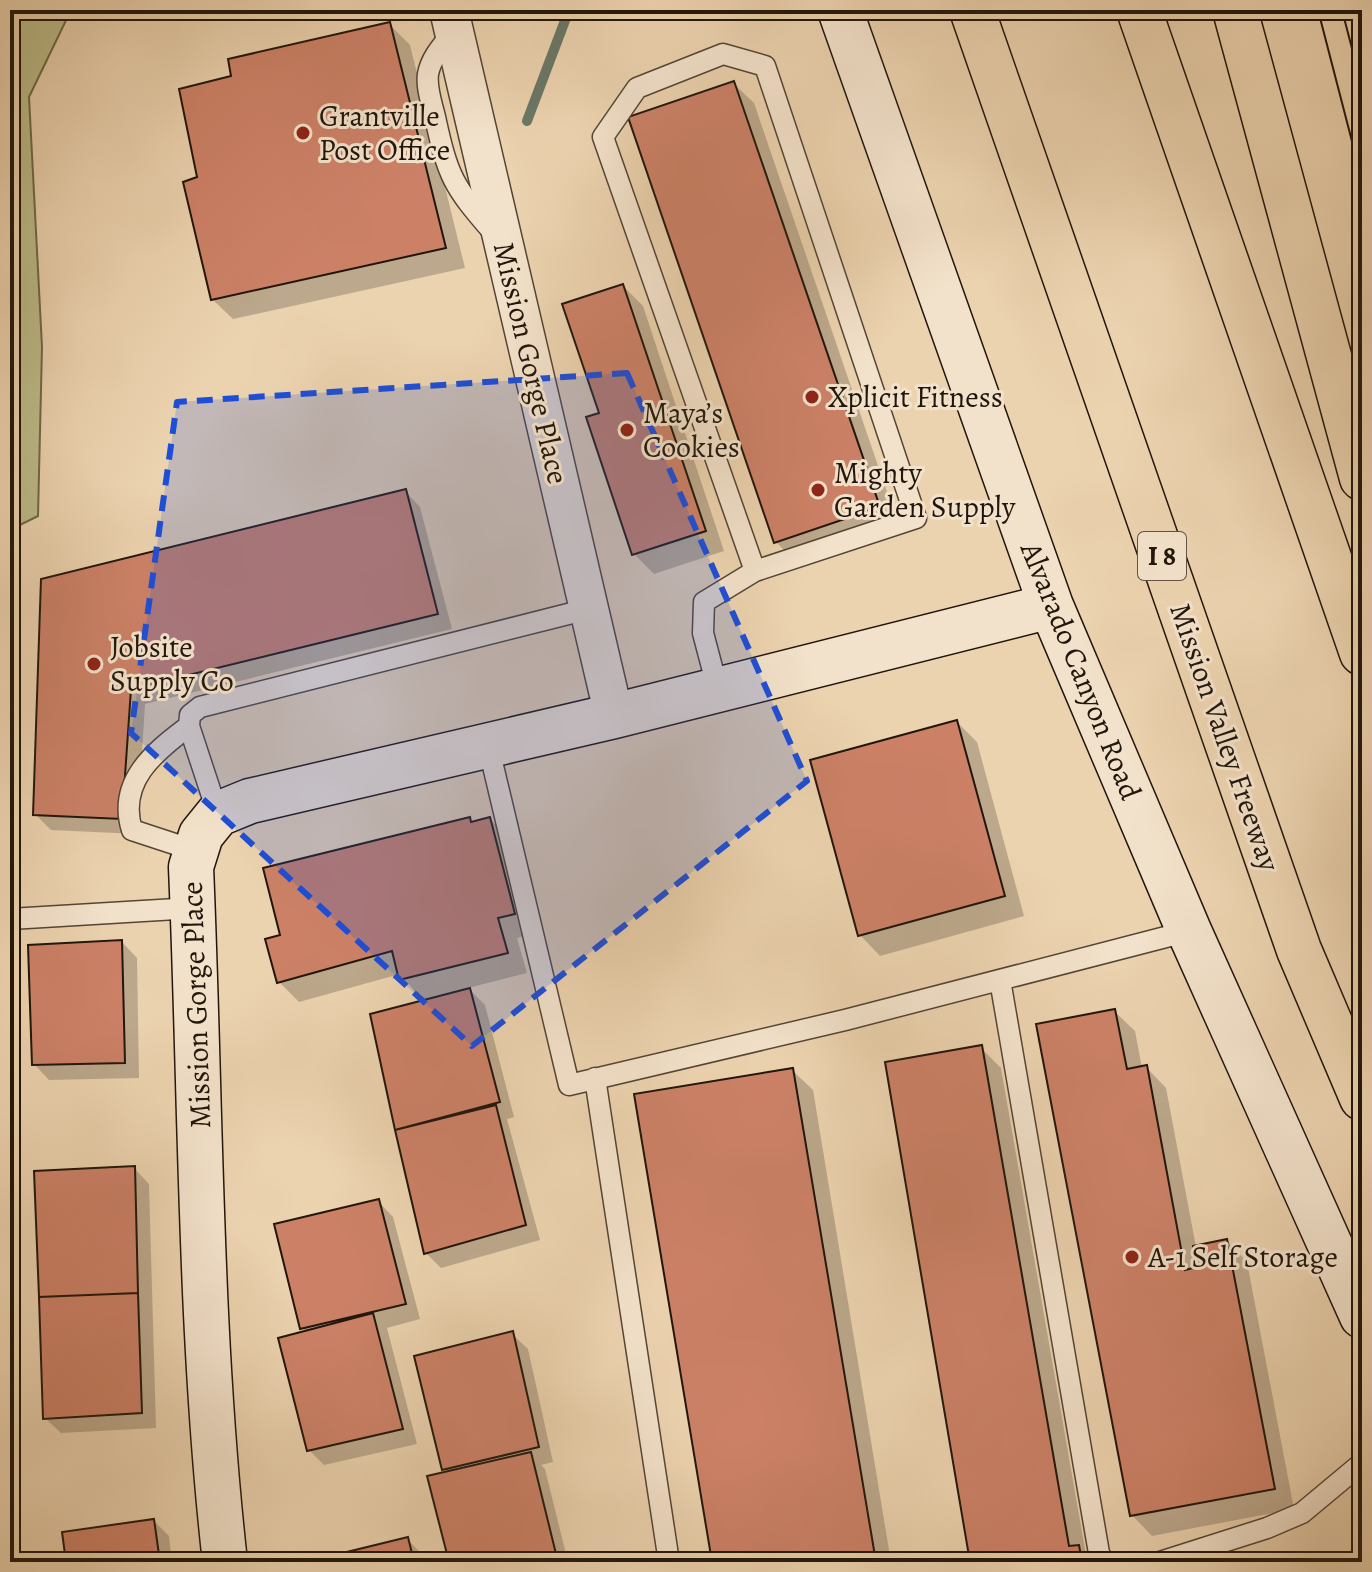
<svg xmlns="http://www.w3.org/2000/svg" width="1372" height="1572" font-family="Alegreya,serif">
<rect width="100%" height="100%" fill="#ecd3af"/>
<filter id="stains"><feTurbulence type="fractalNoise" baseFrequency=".0025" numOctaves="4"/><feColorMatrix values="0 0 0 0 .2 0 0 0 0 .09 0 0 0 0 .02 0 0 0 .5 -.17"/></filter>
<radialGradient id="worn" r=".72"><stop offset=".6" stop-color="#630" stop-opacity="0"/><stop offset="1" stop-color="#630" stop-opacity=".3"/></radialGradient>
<path fill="#bcbb88" stroke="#6e684a" stroke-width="2" d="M59,10H71L29,97L42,347L38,516L10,530V18Z"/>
<path fill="#0003" d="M389,24L410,45L465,268L233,319L212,299L233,77Z
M733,83L754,103L899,527L796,562L776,542Z
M623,286L643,306L724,551L654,574L634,554L601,414Z
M405,491L420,507L452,629L145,704L137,834L51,830L35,814L43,580Z
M957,722L977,742L1024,916L880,956L860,935Z
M490,819L510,839L534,934L517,938L527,973L468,988L485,1005L514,1117L507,1119L540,1240L441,1268L426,1253L373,1015L424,1002L400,974L299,1002L279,982L282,936L469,820L473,824Z
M122,942L137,958L139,1078L49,1080L34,1064Z
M1114,1011L1135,1031L1142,1068L1146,1067L1166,1088L1196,1247L1227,1241L1247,1262L1294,1509L1152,1536L1132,1515Z
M981,1048L1001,1068L1086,1555L1093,1562H972Z
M792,1070L813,1090L891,1562H714Z
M134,1168L149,1184L156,1428L61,1433L45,1418Z
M378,1201L393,1217L420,1319L387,1328L417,1444L324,1465L309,1450L306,1332L302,1328Z
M512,1334L528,1349L553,1462L541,1465L545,1469L568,1562H451L448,1473L444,1469Z
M154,1521L169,1536L172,1562H68Z
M407,1539L422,1554L424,1562H314Z"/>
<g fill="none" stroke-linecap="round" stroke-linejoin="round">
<path stroke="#6a7868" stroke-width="10" d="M527,121L569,10"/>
</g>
<path fill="#cc8167" stroke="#21160c" stroke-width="2" d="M390,22L446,248L211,300L183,182L197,177L179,89L231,76L228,59Z
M734,81L880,507L774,543L628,117Z
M623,284L706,531L632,555L586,417L599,413L562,304Z
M406,489L438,614L131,689L122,819L33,815L41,579Z
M957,720L1005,896L858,936L810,760Z
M470,817L471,822L490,817L515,914L498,918L508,953L399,980L392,951L277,983L265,939L280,935L263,868Z
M122,940L125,1063L32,1065L28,945Z
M470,988L500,1102L395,1130L370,1014Z
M1115,1009L1127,1069L1147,1065L1185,1270L1197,1267L1193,1246L1227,1239L1275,1489L1130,1516L1036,1024Z
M982,1045L1069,1546L1079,1545L1082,1562H970L885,1062Z
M793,1068L876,1562H712L634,1094Z
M496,1105L526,1225L424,1254L395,1130Z
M135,1166L138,1293L39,1297L34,1171Z
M379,1199L406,1304L300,1329L274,1224Z
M138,1293L142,1413L43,1419L39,1297Z
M373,1313L403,1429L307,1451L278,1338Z
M513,1331L539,1447L442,1470L414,1356Z
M531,1452L558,1562H449L427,1476Z
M154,1519L160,1562H66L62,1532Z
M408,1537L414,1562H306L310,1561Z"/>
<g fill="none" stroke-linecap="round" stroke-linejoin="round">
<g stroke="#544535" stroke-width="23">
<path id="lane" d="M454,31C444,44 431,57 428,74C426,88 432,104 435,117C448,177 453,186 493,232
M723,54L765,66L916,518L755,571L603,137L637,88Z
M718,690L703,633L704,602L755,571
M189,726C154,752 117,782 132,830L196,851
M488,745L569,1085L845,1020L1189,931
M218,814L189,726L190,715L200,707L588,609
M10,919L193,908
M1000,980L1099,1553L1104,1562
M595,1078L669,1562
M1160,1562L1267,1528L1302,1513L1362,1463"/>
</g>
<g stroke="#544535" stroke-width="41">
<path id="street" d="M449,10L614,716"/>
</g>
<g stroke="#21160c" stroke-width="47">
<path id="secondary" d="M840,10L1051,606L1189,931L1362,1316
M225,1562C199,1331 201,1099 191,867L201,835L218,814L250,801L614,716L1051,606"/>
</g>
<g stroke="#21160c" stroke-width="47">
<path id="highway" d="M972,10L1299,950L1362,1098
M1139,10L1362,653
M1235,10L1362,478"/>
</g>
<use href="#lane" stroke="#f3e2cb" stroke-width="20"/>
<use href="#street" stroke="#f3e2cb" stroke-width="38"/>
<use href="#secondary" stroke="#f3e2cb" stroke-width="44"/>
<use href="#highway" stroke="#ecd3af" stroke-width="44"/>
<path stroke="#21160c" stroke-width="2" d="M1318,10L1362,180
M1342,10L1362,87"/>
</g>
<path fill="#1d4ed8" fill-opacity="0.2" stroke="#1d4ed8" stroke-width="6" stroke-dasharray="16 10" stroke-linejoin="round" d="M627,373L807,781L472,1046L131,733L177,402Z"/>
<g fill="#8f2418" stroke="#f3e2cb" stroke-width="3">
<circle cx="303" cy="133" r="8"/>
<circle cx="812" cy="397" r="8"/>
<circle cx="627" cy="430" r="8"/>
<circle cx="818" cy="490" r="8"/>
<circle cx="94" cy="664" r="8"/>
<circle cx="1132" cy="1257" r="8"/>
</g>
<g text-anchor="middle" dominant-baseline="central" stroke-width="6" stroke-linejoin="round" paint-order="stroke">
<rect fill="#f3e2cb" stroke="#605345" stroke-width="2" x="1138" y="532" width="48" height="48" rx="6"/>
<g font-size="28" font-weight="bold" fill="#21160c">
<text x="1162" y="556">I 8</text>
</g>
<g font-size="30" fill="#21160c" stroke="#f3e2cb" text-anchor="start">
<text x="319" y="116">Grantville<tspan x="319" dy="34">Post Office</tspan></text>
<text x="828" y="397">Xplicit Fitness</text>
<text x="643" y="413">Maya’s<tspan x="643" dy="34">Cookies</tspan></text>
<text x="834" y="473">Mighty<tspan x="834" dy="34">Garden Supply</tspan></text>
<text x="110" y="647">Jobsite<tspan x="110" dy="34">Supply Co</tspan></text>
<text x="1148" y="1257">A-1 Self Storage</text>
</g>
<g font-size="30" fill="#21160c" stroke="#f3e2cb">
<text transform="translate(531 363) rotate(77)">Mission Gorge Place</text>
<text transform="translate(1081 671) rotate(68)">Alvarado Canyon Road</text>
<text transform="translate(1225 737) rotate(71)">Mission Valley Freeway</text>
<text transform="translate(196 1005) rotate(-92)">Mission Gorge Place</text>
</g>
</g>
<rect width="1372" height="1572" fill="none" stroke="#ecd3af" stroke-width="40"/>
<rect x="12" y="12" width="1348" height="1548" fill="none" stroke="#21160c" stroke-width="4"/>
<rect x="20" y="20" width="1332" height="1532" fill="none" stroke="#21160c" stroke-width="2"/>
<rect width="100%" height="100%" filter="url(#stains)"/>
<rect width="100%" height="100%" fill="url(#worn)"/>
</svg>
